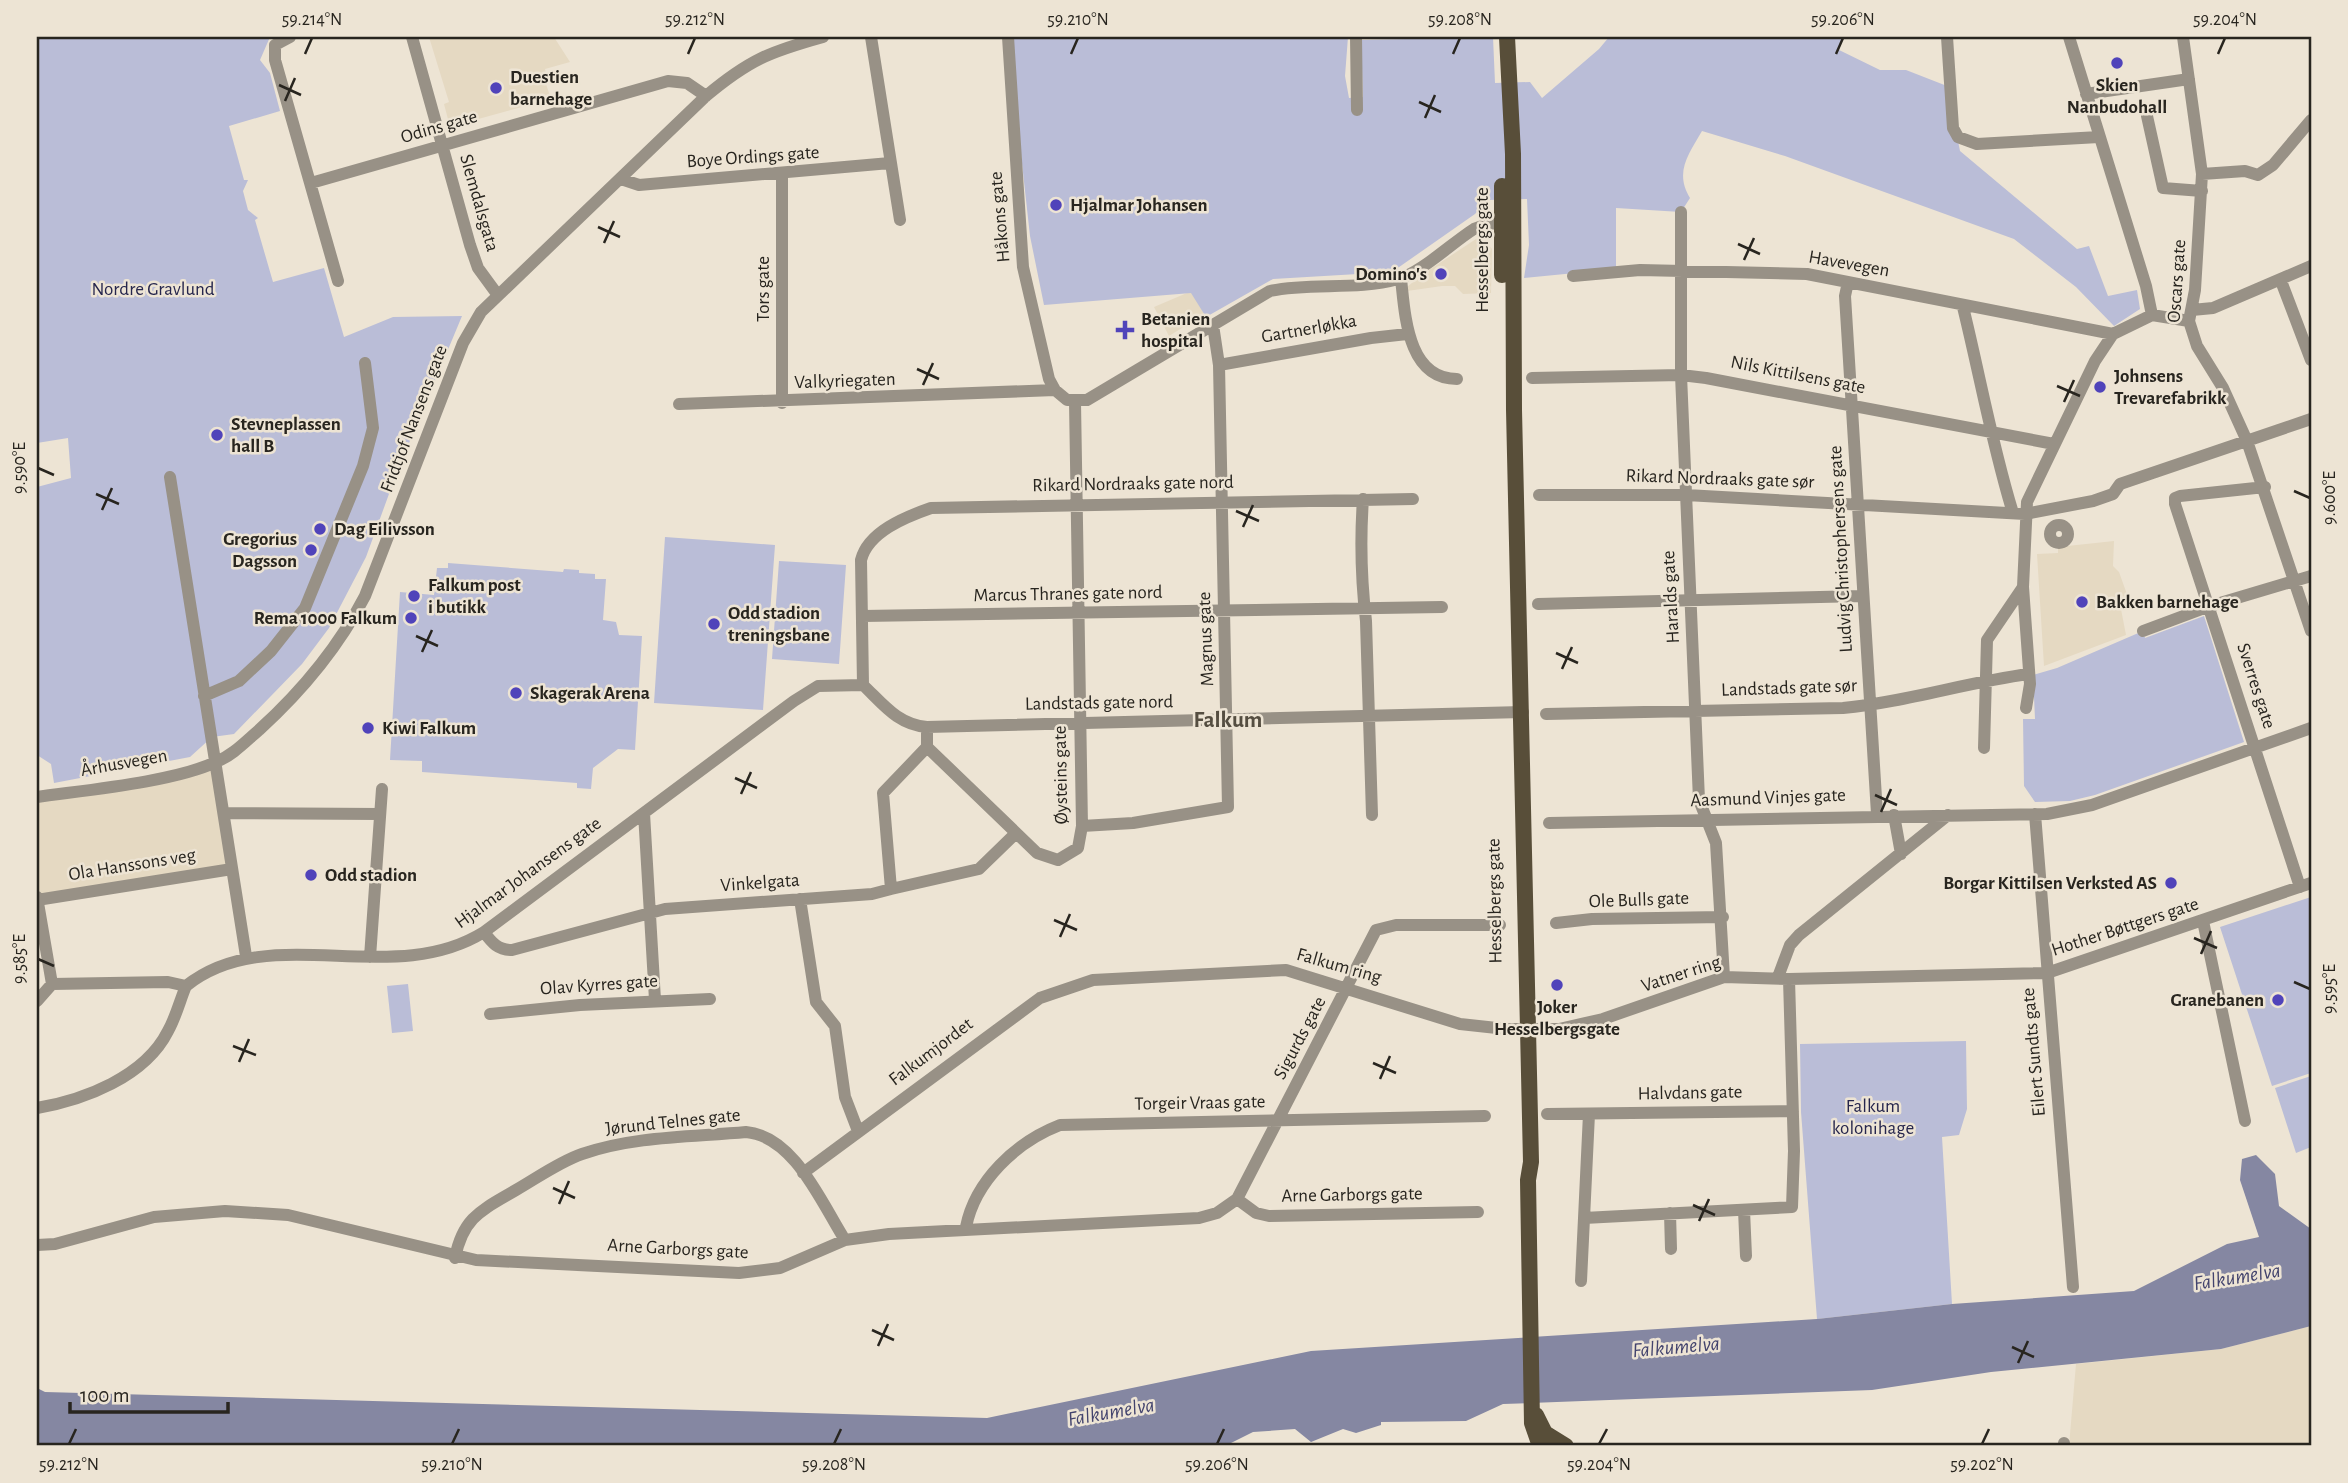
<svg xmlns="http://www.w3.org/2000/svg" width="2348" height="1483" font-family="'Alegreya Sans',sans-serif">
<rect width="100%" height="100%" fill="#ede4d4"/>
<path fill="#e5d9c2" d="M429,37H554L570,62L545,69L547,77L544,78L551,99L453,126L449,123L444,104L449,102Z
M1483,238L1492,249L1491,293L1463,294L1455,286H1442L1407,291V287L1423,274L1476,239Z
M1194,290L1214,308L1169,336L1154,307Z
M2114,541L2113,566L2119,572L2129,600L2120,604L2126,635L2044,666L2037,554L2058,553V547Z
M216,762L232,869L37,900V797Z
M2311,1326V1446H2069L2076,1364L2221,1349Z"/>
<path fill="#babdd7" d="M37,37H270L260,60L270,73L280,111L229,126L244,180H248L243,191L248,210L258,218L255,220L273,282L324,268L344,337L393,317L462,316L397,472L366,557L329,628L302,664L234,734L212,737L190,757L54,783L51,764L37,755V487L71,478L68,438L37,443Z
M1008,37H1348L1345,76L1349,98L1363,97L1361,40L1493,37L1495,83L1530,82L1542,98L1599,49L1609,37H1843L1837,49L1880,70H1906L1947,86L1960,151L2077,249L2089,246L2108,296L2137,290L2140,309L2114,326L2076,287L2014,239L1785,156L1702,131C1689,154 1674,172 1690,198L1681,212L1616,208V269L1524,278L1529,245L1527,199L1488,200L1475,214L1392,272L1273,279L1206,317L1191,293L1044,305L1030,236Z
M665,537L775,545L763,710L654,703Z
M779,561L846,565L839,664L772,659Z
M448,563L563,572L564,569L579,570V573L595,574V579H606L603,620L616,622L619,635L642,636L635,750L618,749L593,768L591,789L577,788V783L422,772V761L390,760L400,592L434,595L437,568H448Z
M2204,616L2244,742L2095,795L2070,801L2035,802L2024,786L2023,719H2035L2033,675L2057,668L2143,631L2145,638Z
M2311,897V1073L2272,1086L2220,927Z
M408,984L413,1031L392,1033L387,986Z
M1966,1041L1967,1109L1959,1135L1942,1137L1952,1304L1817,1319L1801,1112L1800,1044Z
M2311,1076V1147L2296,1153L2275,1088Z"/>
<path fill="#8587a2" d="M2256,1155L2275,1174L2279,1206L2311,1229V1326L2221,1349L1991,1372L1872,1390L1503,1404L1466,1421L1381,1422V1425L1356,1433L1343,1429L1311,1442L1295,1429L1253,1432L1225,1446H37V1388L45,1392L987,1418L1311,1351L1817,1319L1952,1304L2134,1291L2227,1244L2259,1237L2240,1180L2242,1159Z"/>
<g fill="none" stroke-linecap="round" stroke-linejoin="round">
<path stroke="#989186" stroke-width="12" d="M290,37L275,45V60L338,281
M412,37L470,245L478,268L497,294
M871,37L900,220
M1008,37L1023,267L1049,379L1055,390L1067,400H1087L1270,291C1312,282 1356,291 1398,279C1421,273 1453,242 1474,229L1488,224L1509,222
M1356,37L1357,110
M1947,37L1953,128L1958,137L1977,144L2099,137
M2069,37L2146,286L2152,315
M2183,37L2202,174L2195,290L2189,321L2197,346L2223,388L2247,441L2311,631
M2086,94L2189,79
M2147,116L2163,188L2202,191
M782,174V403
M2202,174L2245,171L2258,175L2273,165L2311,120
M621,179L639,185L890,163
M311,183L668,81L687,83L706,96
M1681,212V375L1699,800L1716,843L1724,977
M1573,276L1640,270L1807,274L2113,334
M1401,279C1405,314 1407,379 1457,379
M2281,281L2311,360
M1848,282L1845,296L1877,814
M1963,307C1980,376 1992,445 2013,513
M2192,310L2213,308L2311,266
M1219,365L1371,338L1407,334
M1532,378L1681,375L1706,378L2054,444
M679,404L1055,390
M170,477L246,956
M2265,487L2180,496L2175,498V504L2300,887
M1539,495H1686L2025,514L2093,501L2113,494L2120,484L2311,419
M1363,499C1360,541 1361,579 1366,621L1372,815
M2050 534a9 9 0 1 1 18 0a9 9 0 1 1-18 0Z
M1538,604L1862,596
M863,616L1442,607
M2143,631L2210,606L2311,576
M863,685L861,560C868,532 905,517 931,508L1413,499
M863,685C883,704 898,725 927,727L1523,712
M204,696L239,681L271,651L305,608L363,466L373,428L365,363
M2026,708L2030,684L2023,587L2027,502L2095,361L2113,334L2152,315L2189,321
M1546,714L1843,708C1906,702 1967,682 2029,674
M927,727V747L1037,853L1058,860L1078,848L1082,826L1075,402
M1984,748L1987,640L2023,587
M37,797C86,790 173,782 216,762C233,755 245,742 259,730C303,690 338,648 365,596L463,343L481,312L706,96C749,60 769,52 823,37
M224,813L380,814
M644,813L655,1000
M2035,814L2073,1287
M1894,815L1901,854
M1549,823L2047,814L2092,805L2311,728
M1082,826L1133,823L1228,807L1219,365L1213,325
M891,889L979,869L1015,834
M37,897L52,984
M800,899L816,1002L835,1026L845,1097L858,1131
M37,900L232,869
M2203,921L2245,1121
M1556,923L1592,919L1723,917
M484,932C492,943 498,950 512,950L665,909L872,894L891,889L883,793L927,747
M370,957L382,789
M1778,977L1790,945L1799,935L1948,815
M52,984L168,982L186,986C270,919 391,990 484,932L794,701L818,686L863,685
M37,1001L52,984
M490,1014L580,1005L710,999
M37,1108C84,1100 145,1077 168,1031C176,1017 180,1000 186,986
M1547,1114L1793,1111
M803,1173L1040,998L1093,980L1286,970L1460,1024L1506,1029H1559L1603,1019L1724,977L1789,979L2047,973L2311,883
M1237,1199L1376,930L1396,925H1500
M1744,1210L1746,1256
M1670,1213L1671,1249
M1584,1218L1792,1207L1794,1151L1789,979
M966,1227C975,1181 1016,1142 1060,1125L1485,1116
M37,1245L55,1244L154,1217L225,1211L288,1215L476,1260L739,1273L780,1268L845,1240L889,1234L1199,1218L1217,1213L1237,1199L1256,1213L1269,1216L1478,1212
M455,1258C463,1217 482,1210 516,1190C537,1178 559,1162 582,1154C634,1136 692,1137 746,1132C794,1136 821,1202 845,1240
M1581,1281L1589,1114
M2064,1443V1446"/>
<path stroke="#584e39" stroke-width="16" d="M1507,37L1513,154L1514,410L1531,1162L1528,1180L1532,1423L1540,1446
M1502,275V186
M1536,1415L1545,1433L1566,1446"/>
</g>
<path fill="none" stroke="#28251f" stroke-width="2.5" d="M305,54L312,38M688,54L695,38M1071,54L1078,38M1453,54L1460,38M1836,54L1843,38M2218,54L2225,38M279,85L301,95M285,101L295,78M1419,102L1441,112M1425,118L1435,95M598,227L620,237M604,243L614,221M1738,244L1760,254M1744,260L1754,238M917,369L939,379M923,385L933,363M2057,386L2080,396M2064,402L2074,380M38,468L54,475M2294,491L2310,498M96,494L119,504M102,510L112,488M1236,511L1259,521M1243,527L1253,505M416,636L438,646M422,652L432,630M1556,653L1578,663M1562,669L1572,647M735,778L757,788M741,794L751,772M1875,795L1897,805M1881,812L1891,789M1054,920L1077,930M1060,937L1070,914M2194,938L2217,948M2201,954L2211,931M38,959L54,966M2294,982L2310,989M233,1046L256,1055M239,1062L249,1039M1373,1063L1396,1073M1380,1079L1390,1056M553,1188L575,1198M559,1204L569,1181M1693,1205L1715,1215M1699,1221L1709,1199M872,1330L894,1340M878,1346L888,1324M2012,1347L2034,1357M2018,1363L2028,1341M69,1444L76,1429M452,1444L459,1429M834,1444L841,1429M1217,1444L1224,1429M1599,1444L1607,1429M1982,1444L1989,1429"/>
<g fill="#5043ba" stroke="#ede4d4" stroke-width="2.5">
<circle cx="2117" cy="63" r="7"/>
<circle cx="496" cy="88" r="7"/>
<circle cx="1056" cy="205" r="7"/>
<circle cx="1441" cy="274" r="7"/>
<path d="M1121.5 319.5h7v7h7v7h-7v7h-7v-7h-7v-7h7z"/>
<circle cx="2100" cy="387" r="7"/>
<circle cx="217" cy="435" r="7"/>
<circle cx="320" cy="529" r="7"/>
<circle cx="311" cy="550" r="7"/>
<circle cx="414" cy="596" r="7"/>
<circle cx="2082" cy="602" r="7"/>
<circle cx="411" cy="618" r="7"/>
<circle cx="714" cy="624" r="7"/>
<circle cx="516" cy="693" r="7"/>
<circle cx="368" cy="728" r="7"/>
<circle cx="311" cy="875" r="7"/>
<circle cx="2171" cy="883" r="7"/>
<circle cx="1557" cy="985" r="7"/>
<circle cx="2278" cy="1000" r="7"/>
</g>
<g text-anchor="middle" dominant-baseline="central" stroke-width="5" stroke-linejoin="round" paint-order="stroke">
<g font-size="19" font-weight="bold" fill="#28251f" stroke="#ede4d4" text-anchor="start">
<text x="510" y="77">Duestien<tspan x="510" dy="22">barnehage</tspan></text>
<text x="2117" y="85" text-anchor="middle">Skien<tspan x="2117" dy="22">Nanbudohall</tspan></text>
<text x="1070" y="205">Hjalmar Johansen</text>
<text x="1427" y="274" text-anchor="end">Domino's</text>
<text x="1141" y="319">Betanien<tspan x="1141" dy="22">hospital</tspan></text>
<text x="2114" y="376">Johnsens<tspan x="2114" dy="22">Trevarefabrikk</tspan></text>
<text x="231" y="424">Stevneplassen<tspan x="231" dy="22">hall B</tspan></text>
<text x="334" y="529">Dag Eilivsson</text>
<text x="297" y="539" text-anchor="end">Gregorius<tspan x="297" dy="22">Dagsson</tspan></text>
<text x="428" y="585">Falkum post<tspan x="428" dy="22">i butikk</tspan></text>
<text x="2096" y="602">Bakken barnehage</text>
<text x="728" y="613">Odd stadion<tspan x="728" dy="22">treningsbane</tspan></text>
<text x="397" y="618" text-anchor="end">Rema 1000 Falkum</text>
<text x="530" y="693">Skagerak Arena</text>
<text x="382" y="728">Kiwi Falkum</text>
<text x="325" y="875">Odd stadion</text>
<text x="2157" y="883" text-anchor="end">Borgar Kittilsen Verksted AS</text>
<text x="2264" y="1000" text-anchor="end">Granebanen</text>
<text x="1557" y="1007" text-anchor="middle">Joker<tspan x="1557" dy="22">Hesselbergsgate</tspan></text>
</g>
<g font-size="19" fill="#28251f" stroke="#ede4d4">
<text transform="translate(439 127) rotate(-16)">Odins gate</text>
<text transform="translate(753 157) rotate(-4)">Boye Ordings gate</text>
<text transform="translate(479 203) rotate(74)">Slemdalsgata</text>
<text transform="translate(1000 217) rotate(-95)">Håkons gate</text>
<text transform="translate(1482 250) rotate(-90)">Hesselbergs gate</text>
<text transform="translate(1849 264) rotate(10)">Havevegen</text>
<text transform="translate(2177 281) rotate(-86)">Oscars gate</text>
<text transform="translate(763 289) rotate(-90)">Tors gate</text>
<text transform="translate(1309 329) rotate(-10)">Gartnerløkka</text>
<text transform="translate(1798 375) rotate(11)">Nils Kittilsens gate</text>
<text transform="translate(845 381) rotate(-2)">Valkyriegaten</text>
<text transform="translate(414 419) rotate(-69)">Fridtjof Nansens gate</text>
<text transform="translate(1720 479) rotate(2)">Rikard Nordraaks gate sør</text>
<text transform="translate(1133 484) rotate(-1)">Rikard Nordraaks gate nord</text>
<text transform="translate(1841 549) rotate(-93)">Ludvig Christophersens gate</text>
<text transform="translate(1068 594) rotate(-1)">Marcus Thranes gate nord</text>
<text transform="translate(1671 597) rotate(-93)">Haralds gate</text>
<text transform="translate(1206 639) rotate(-92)">Magnus gate</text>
<text transform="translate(2256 686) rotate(72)">Sverres gate</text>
<text transform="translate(1789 688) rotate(-2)">Landstads gate sør</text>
<text transform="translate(1099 703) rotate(-1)">Landstads gate nord</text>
<text transform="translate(124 763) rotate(-10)">Århusvegen</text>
<text transform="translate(1061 775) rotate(-91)">Øysteins gate</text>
<text transform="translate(1768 798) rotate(-2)">Aasmund Vinjes gate</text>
<text transform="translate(132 865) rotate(-9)">Ola Hanssons veg</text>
<text transform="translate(528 873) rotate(-36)">Hjalmar Johansens gate</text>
<text transform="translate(760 883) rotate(-4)">Vinkelgata</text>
<text transform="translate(1639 900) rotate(-2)">Ole Bulls gate</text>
<text transform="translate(1495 901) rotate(-91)">Hesselbergs gate</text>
<text transform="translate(2125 927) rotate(-18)">Hother Bøttgers gate</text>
<text transform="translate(1339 966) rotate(16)">Falkum ring</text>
<text transform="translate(1681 974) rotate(-18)">Vatner ring</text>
<text transform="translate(599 985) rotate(-4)">Olav Kyrres gate</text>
<text transform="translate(1300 1038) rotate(-62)">Sigurds gate</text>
<text transform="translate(931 1052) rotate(-37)">Falkumjordet</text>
<text transform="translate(2034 1052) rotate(-95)">Eilert Sundts gate</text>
<text transform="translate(1690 1093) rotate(-1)">Halvdans gate</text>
<text transform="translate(1200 1103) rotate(-1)">Torgeir Vraas gate</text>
<text transform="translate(673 1122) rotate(-6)">Jørund Telnes gate</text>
<text transform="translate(1352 1195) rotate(-1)">Arne Garborgs gate</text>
<text transform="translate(678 1249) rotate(3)">Arne Garborgs gate</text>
</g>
<g font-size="19" fill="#26264d" stroke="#ede4d4">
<text x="153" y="289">Nordre Gravlund</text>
<text x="1873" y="1106">Falkum<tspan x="1873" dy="22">kolonihage</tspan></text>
</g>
<g font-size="21" font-style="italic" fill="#42436d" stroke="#ede4d4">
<text transform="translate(2237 1277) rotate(-9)">Falkumelva</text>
<text transform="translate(1676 1347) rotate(-5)">Falkumelva</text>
<text transform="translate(1111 1412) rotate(-10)">Falkumelva</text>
</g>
<g font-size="23" font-weight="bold" fill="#554e41" stroke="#ede4d4">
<text x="1228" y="720">Falkum</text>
</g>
</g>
<rect width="2348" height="1483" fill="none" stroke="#ede4d4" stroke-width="77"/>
<path d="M70 1402v10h158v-10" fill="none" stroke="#28251f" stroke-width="3.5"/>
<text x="80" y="1402" font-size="21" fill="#28251f" stroke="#ede4d4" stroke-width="5" paint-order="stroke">100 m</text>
<rect x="38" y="38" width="2272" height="1406" fill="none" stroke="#28251f" stroke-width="2.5"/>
<g font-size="18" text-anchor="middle" fill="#28251f">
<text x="312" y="25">59.214°N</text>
<text x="695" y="25">59.212°N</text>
<text x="1078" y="25">59.210°N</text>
<text x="1460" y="25">59.208°N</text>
<text x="1843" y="25">59.206°N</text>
<text x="2225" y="25">59.204°N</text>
<text transform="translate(19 468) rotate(-90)" y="6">9.590°E</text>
<text transform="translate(2329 498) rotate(-90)" y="6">9.600°E</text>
<text transform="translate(19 959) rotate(-90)" y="6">9.585°E</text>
<text transform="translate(2329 989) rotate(-90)" y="6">9.595°E</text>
<text x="69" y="1470">59.212°N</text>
<text x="452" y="1470">59.210°N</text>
<text x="834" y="1470">59.208°N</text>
<text x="1217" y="1470">59.206°N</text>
<text x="1599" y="1470">59.204°N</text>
<text x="1982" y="1470">59.202°N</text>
</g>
</svg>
